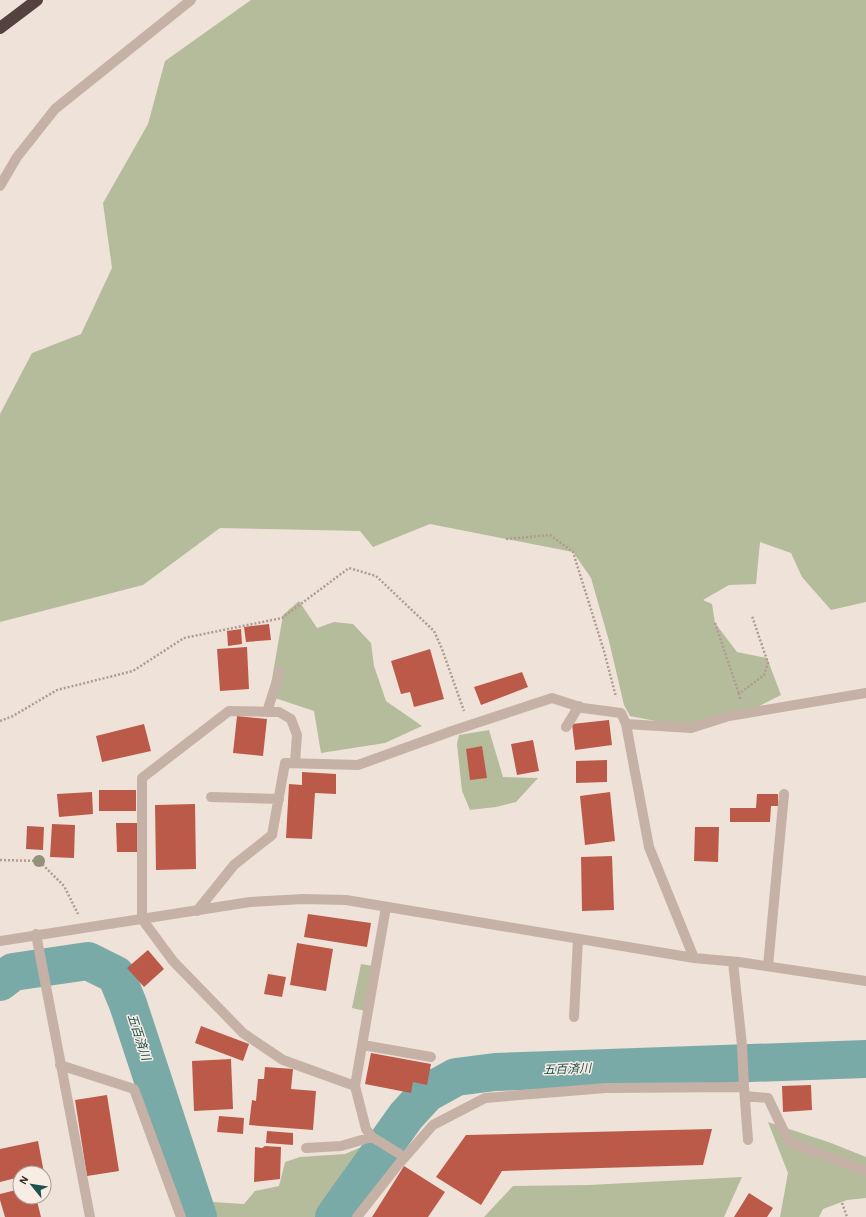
<svg xmlns="http://www.w3.org/2000/svg" width="866" height="1217" font-family="'Alegreya Sans','Noto Sans JP',sans-serif">
<rect width="100%" height="100%" fill="#efe2d9"/>
<path fill="#b5bc9b" d="M251,0H866V602L831,610L802,577L791,553L760,542L756,584L729,585L703,600L712,604L715,623L737,652L767,658L781,695L743,714L691,728L630,716L624,705L609,641L591,578L573,552L430,524L373,547L360,531L220,528L143,585L0,622V414L32,353L81,334L112,268L103,203L148,124L165,61Z
M299,601L317,628L334,622L353,624L371,643L374,666L386,701L422,726L385,743L321,753L314,711L269,696L283,615Z
M489,730L503,777L538,778L516,802L496,807L470,810L462,791L457,744L459,735Z
M361,964L373,966L365,1011L352,1008Z
M768,1122L831,1143L866,1157V1198L847,1200L823,1209L819,1217H780L788,1173Z
M366,1145L367,1158L353,1184L326,1217H211L212,1202L244,1204L255,1191L279,1186L285,1162L300,1157L345,1154Z
M742,1177L724,1217H484L513,1186L589,1185Z"/>
<g fill="none" stroke-linecap="round" stroke-linejoin="round">
<path stroke="#7aaaa7" stroke-width="38" d="M0,982L13,972L88,961L116,975L128,1004L198,1217
M334,1217L406,1116L427,1093L456,1077L495,1072L866,1059"/>
</g>
<path fill="#bc5a4a" d="M269,624L271,640L246,642L244,627Z
M241,629L242,644L228,646L227,631Z
M247,647L249,689L220,691L217,649Z
M430,649L444,699L414,707L410,692L401,694L391,661Z
M522,672L528,687L481,705L474,687Z
M237,716L267,719L263,756L233,753Z
M609,720L612,745L575,750L572,724Z
M144,724L151,751L102,762L96,736Z
M533,740L539,771L517,775L511,744Z
M482,746L487,778L470,780L466,749Z
M607,760V782L576,783V761Z
M302,772L336,774V794L315,793L312,839L286,838L289,784L302,785Z
M99,790H136V811H99Z
M92,792L93,814L59,817L57,794Z
M610,792L615,841L585,845L580,796Z
M757,794H778V806H771L770,822H730V808H756Z
M195,804L196,869L156,870L155,805Z
M116,823H138V852H117Z
M52,824L75,825L74,858L50,857Z
M27,826L44,827L43,850L26,849Z
M695,827H719L718,862L694,861Z
M612,856L614,910L582,911L581,857Z
M308,914L371,923L367,947L304,937Z
M297,943L333,949L326,991L290,985Z
M148,950L164,969L144,987L127,968Z
M268,974L286,977L282,997L264,994Z
M201,1026L249,1044L243,1061L195,1043Z
M371,1053L431,1064L427,1085L413,1082L411,1093L365,1084Z
M231,1059L233,1109L194,1111L192,1061Z
M265,1067L293,1069L291,1089L316,1091L313,1130L249,1125L252,1100L256,1101L258,1079H264Z
M811,1085L812,1110L783,1112L782,1086Z
M107,1095L119,1171L87,1176L75,1100Z
M219,1116L244,1118L243,1134L217,1132Z
M712,1129L703,1165L502,1171L481,1205L436,1177L466,1135Z
M267,1131L293,1133V1145L266,1143Z
M38,1141L44,1173H20V1177L0,1182V1149Z
M265,1146L281,1147L280,1179L254,1182L255,1147L262,1148Z
M404,1166L445,1192L428,1217H372Z
M20,1189V1197H36L41,1217H5L0,1200V1194Z
M749,1193L773,1208L767,1217H734Z"/>
<g fill="none" stroke-linecap="round" stroke-linejoin="round">
<path stroke="#b19b91" stroke-width="2.5" stroke-dasharray="2 2" stroke-linecap="butt" d="M506,539L550,535L573,552L604,651L616,697
M715,623L739,694
M740,699L739,694L764,675L768,663L752,616
M0,721L13,716L57,690L133,671L184,638L282,618L349,568L376,576L434,631L442,649L464,711
M0,860L39,861L64,886L78,914
M842,1203L847,1217"/>
<path stroke="#c6b1a6" stroke-width="10" d="M0,186L17,157L55,109L191,0
M267,712L280,671
M626,724L691,728L729,716L866,693
M566,727L579,706
M295,763L297,735L291,719L279,712L229,711L142,778V919L173,961L243,1033L283,1060L355,1086
M211,797L279,799
M386,907L355,1086L366,1129L372,1137L398,1153L404,1158
M197,911L234,865L272,835L285,763L358,765L452,731L552,698L583,708L621,713L626,724L649,847L694,958
M36,934L90,1217
M0,941L250,902L303,899L346,900L694,958L739,962L866,981
M733,962L742,1045L744,1087L748,1140
M768,966L784,794
M574,1017L578,939
M363,1045L431,1057
M60,1065L134,1089L181,1217
M745,1096L768,1098L789,1142L866,1171
M306,1148L341,1146L372,1137
M357,1217L398,1165L433,1125L485,1098L606,1088L744,1087"/>
<path stroke="#53423e" stroke-width="12" d="M0,28L37,0"/>
</g>
<circle fill="#92917a" cx="39" cy="861" r="6"/>
<g text-anchor="middle" dominant-baseline="central" stroke-width="3" stroke-linejoin="round" paint-order="stroke">
<g font-size="12" font-style="italic" fill="#1f514f" stroke="#f7ede5">
<text transform="translate(139 1037) rotate(72)">五百済川</text>
<text transform="translate(567 1069) rotate(-2)">五百済川</text>
</g>
</g>
<g transform="translate(32 1185) rotate(300)"><circle r="19" fill="#f7ede5" stroke="#a99f99"/>
<path d="M0-3L7 15L0 10L-7 15Z" fill="#1f514f"/>
<text y="-6" font-size="11" font-weight="bold" text-anchor="middle" fill="#332926">N</text>
</g>
</svg>
